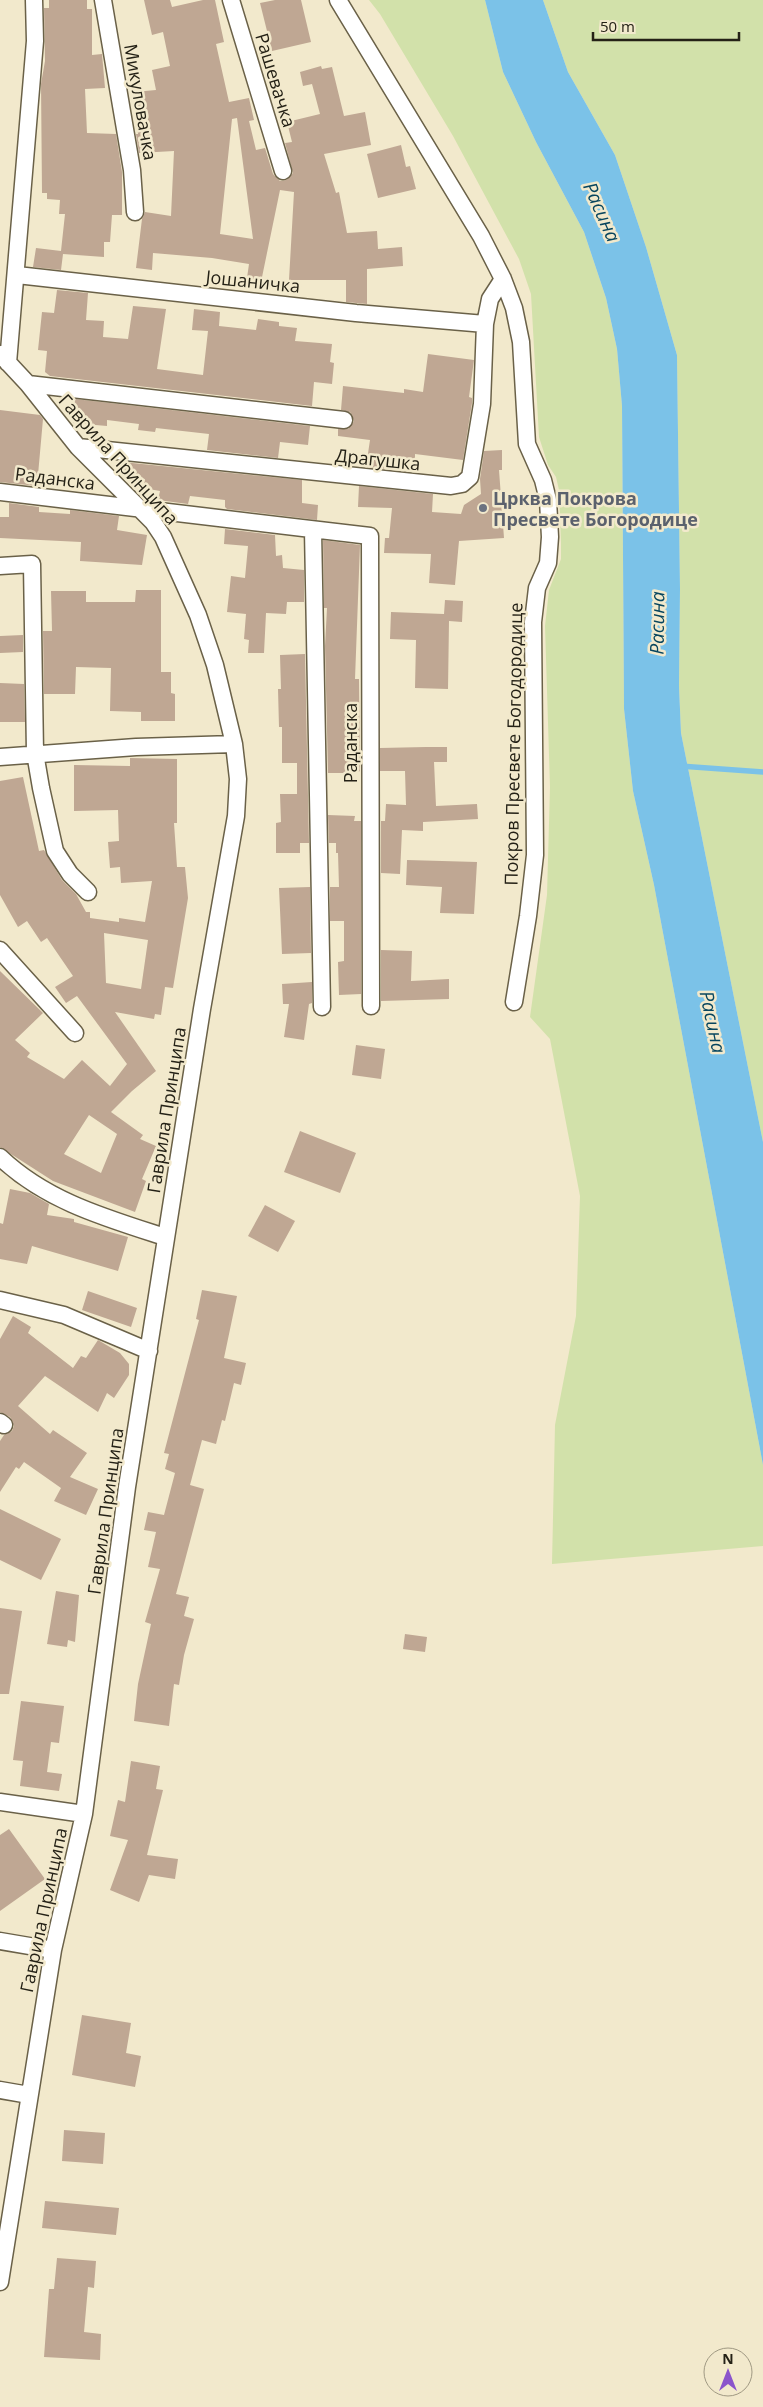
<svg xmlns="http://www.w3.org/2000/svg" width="763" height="2407" font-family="'Open Sans',sans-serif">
<rect width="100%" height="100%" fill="#f2e9cc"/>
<path fill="#d2e1aa" d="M369,0H485L503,72L536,142L584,232L606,298L617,349L622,406L624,709L633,791L654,885L763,1465V1546L552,1564L555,1425L576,1316L580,1196L550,1039L530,1017L547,895L550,787L545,626L549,590L561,559V542L559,490L556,477L548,465L539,437L531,294L519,259L453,136L380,14Z
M543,0H763V1142L681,733L679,686L680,589L677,355L646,247L615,155L568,72Z"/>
<path fill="#7bc2e8" d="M485,0H543L568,72L615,155L646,247L677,355L680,589L679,686L681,733L763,1142V1465L654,885L633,791L624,709L622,406L617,349L606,298L584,232L536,142L503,72Z"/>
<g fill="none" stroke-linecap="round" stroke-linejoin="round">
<path stroke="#7bc2e8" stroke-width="5.5" d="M680,766L763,772"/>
</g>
<path fill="#bfa793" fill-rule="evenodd" d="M49,0H87V9H92V55L102,54L105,88L85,89L87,133L116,134L122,172V215H112L110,242H104V257L63,254L61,270L33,267L36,248L61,251L65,214H59L60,200L47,199V193H42L41,84L45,61L44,8H49Z
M144,0H170L172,7L203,0H215L224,42L216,44L229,102L249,98L254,120L249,121L256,150L265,148L273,174L280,181L286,180L293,173L285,143L292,142L287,122L320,114L312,84L303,86L300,72L321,66L322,69L332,67L344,116L365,112L371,145L324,154L336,193L339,192L347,233L377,231L378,249L402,247L403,266L367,269V304L346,302V280H289L294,192L280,190L261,282L247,278L249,264L212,258L153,253L152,270L136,268L142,219L145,212L171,216L174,151L139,153L136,134H138L134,92L156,90L152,70L170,66L163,32L152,35ZM237,118L253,239L220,234L232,119Z
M275,0H301L311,42L272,51L260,3Z
M401,145L406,167L410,166L416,189L378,198L367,154Z
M57,290L88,293L86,320L104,321L103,337L128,339L133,306L166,309L157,369L203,375L208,331L192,330L194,309L220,312L219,326L256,330L258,319L279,322V326L297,328L295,341L332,344L330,362L334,363L332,384L314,382L312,406L50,376L45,372L47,351L38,350L42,312L54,313Z
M428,354L474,360L469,397L472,398V403L463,460L415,454V460L388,457V469L366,467L370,440L338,436V429H348L354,421L350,412L341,410L343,386L404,393V389L423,392Z
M75,399L310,426L308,445L280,442L278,458L207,450L209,434L156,428L155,432L138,430L139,424L107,420V426L73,423Z
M0,410L40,415L43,419L37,486L0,482Z
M502,450V470H499L504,538L459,541L455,585L429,583L431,554L384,553L385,538H389L392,508L358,507L359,486L433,494L432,512L461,514L464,505L481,494L480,479L484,451Z
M122,462L302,480V503L318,505L317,520L227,509L225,507V500L190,496L188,504L158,500L160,491L143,488L145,479L128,477L121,471Z
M9,503L39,507V512L70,514V510L119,516L117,530L147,535L142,565L80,561L81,542L0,538V517H9Z
M225,529L275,535L276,556L282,555L283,568L304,570V602H287L286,614L266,613L264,653H248L249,640L244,639L246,614L227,612L231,576L245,578L248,546L224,544Z
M323,540L360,545L355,679H359L360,771L356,773H328L325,646L327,608H324Z
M136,590H161V672H171V693L175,694V721H141V712L110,711L111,668L76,667L75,694H44L43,631H52L51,591H86V602H135Z
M445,600L463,601L462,622L449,621L448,689L415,688L416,640L390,639L391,612L444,614Z
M23,635V652L0,653V636Z
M305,654L309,843H300V853H276V823L281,822L280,794H297V763H282V727H279L278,689H281L280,655Z
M0,683L24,684L25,722H0Z
M426,747H447V762H434L436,806L477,804L478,819L423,822V831L402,830L400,874L381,873V821H385L386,804L406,805L405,771H380V748Z
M130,758L177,759V823H174L177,867H185L188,898L173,988L165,987L161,1015L155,1014L154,1019L115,1012L156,1071L132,1091L111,1112L143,1135L140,1139L156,1146L142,1179L146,1181L135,1212L53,1181L0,1147V971L43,1013L15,1040L30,1053L27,1057L64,1079L82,1060L110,1086L127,1064L77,996L66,1003L55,987L73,976L47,938L41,942L27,921L18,927L0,895V781L23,777L39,851L44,850L62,880L76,894L86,912H90V918L119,922V918L145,922L152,881L121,883L120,867L110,868L108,842L119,841L118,810L74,811V765L130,766ZM104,933L148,940L141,989L106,983ZM89,1115L117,1134L101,1173L64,1154Z
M328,815L355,816L354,821H361V994L339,995L338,962L344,961V921H330V887H339L338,853H336V843H329Z
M407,860L477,862L474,914L440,913L442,887L406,885Z
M310,887L311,953L282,954L279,888Z
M381,950L412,951L411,981L449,979V999L381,1001Z
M312,982V1003L309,1004L304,1040L284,1037L289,1004H283L282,984Z
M356,1045L385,1049L381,1079L352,1075Z
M300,1131L356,1153L340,1193L284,1172Z
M10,1189L30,1193L49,1204L47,1215L74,1219V1222L128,1237L118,1271L32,1246L27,1264L0,1259V1223L3,1224Z
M265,1205L295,1221L278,1252L248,1236Z
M202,1290L237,1296L224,1358L246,1363L241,1385L234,1383L225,1421L222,1420L216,1444L202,1440L190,1485L204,1489L176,1594L189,1597L184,1616L194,1619L184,1655L179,1685L174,1684L169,1726L134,1721L138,1684L151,1624L145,1622L160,1569L148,1567L156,1532L144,1530L148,1512L164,1515L175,1473L165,1469L169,1454L164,1453L199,1320L196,1319Z
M88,1291L137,1308L131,1327L82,1310Z
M13,1316L31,1327L28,1333L73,1368L81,1356L86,1358L98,1340L120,1353L129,1364V1375L114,1398L107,1393L98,1412L45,1376L18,1406L50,1434L53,1430L87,1453L70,1477L98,1489L86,1515L54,1501L61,1488L24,1462L19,1469L16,1467L0,1492V1441L4,1435L12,1431L14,1426L10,1417L0,1412V1339Z
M0,1509L61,1539L41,1580L0,1560Z
M56,1591L79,1595L75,1642L68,1640L67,1647L47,1644Z
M0,1608L22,1611L9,1694H0Z
M405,1634L427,1637L425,1652L403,1649Z
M21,1701L64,1706L59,1743L51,1742L47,1772L62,1774L59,1791L20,1786L23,1761L13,1760Z
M131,1761L160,1766L156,1789L163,1790L147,1855L178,1859L175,1879L149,1875L139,1902L110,1890L128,1840L110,1836L118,1800L125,1802Z
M9,1829L45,1879L0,1911V1835Z
M82,2015L131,2023L126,2053L141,2056L135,2087L72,2075Z
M64,2130L105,2133L103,2164L62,2161Z
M45,2201L119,2208L116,2235L42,2228Z
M57,2258L96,2261L94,2288L88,2287L84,2332L101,2334L100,2360L44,2357L49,2289H54Z"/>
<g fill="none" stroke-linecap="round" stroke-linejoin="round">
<g stroke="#6a6148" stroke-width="19">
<path id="minor" d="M103,0L132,170L135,212
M231,0L283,171
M338,0L481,236L503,279L514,308L521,342L527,444L543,480L548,500L550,537L548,563L537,588L533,622L535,855L528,916L514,1002
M17,275L356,313L485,324
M0,354L28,384L78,447L153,522L163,537L198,615L215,665L234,744L238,779L236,816L202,1009L127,1487L84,1814L53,1950L0,2282
M8,363L35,41L34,0
M28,384L344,420
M78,447L451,486L462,484L470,477L482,404L485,324L490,299L503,279
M0,492L370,536L371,1006
M313,530L322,1007
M0,566L32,564L35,753L41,788L55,851L70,874L88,892
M0,757L136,747L234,744
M0,950L75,1033
M0,1157C46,1201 106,1218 165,1237
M0,1300L64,1315L149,1351
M0,1422L4,1425
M0,1802L84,1814
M0,1941L53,1950
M0,2090L29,2095"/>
</g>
<use href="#minor" stroke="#fff" stroke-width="16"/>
</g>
<circle fill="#6b7280" stroke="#f2e9cc" stroke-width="2" cx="483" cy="508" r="5"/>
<g text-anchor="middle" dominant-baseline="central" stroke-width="5" stroke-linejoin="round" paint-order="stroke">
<g font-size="18" fill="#242116" stroke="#f2e9cc">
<text transform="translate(276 80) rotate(73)">Рашевачка</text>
<text transform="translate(141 102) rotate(80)">Микуловачка</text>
<text transform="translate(253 281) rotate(6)">Јошаничка</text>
<text transform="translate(119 459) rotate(48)">Гаврила Принципа</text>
<text transform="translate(378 459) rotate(6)">Драгушка</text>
<text transform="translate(55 478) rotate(7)">Раданска</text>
<text transform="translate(350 743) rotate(-90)">Раданска</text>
<text transform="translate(513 744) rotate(-89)">Покров Пресвете Богодородице</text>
<text transform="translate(166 1110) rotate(-81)">Гаврила Принципа</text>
<text transform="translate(105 1511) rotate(-82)">Гаврила Принципа</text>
<text transform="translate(43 1910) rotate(-78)">Гаврила Принципа</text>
</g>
<g font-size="18" font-weight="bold" fill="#5b616d" stroke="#f2e9cc" text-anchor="start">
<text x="493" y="498">Црква Покрова<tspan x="493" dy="21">Пресвете Богородице</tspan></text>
</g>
<g font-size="19" font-style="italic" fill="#07455e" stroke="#f2e9cc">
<text transform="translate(602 212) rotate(66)">Расина</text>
<text transform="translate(657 623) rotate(-89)">Расина</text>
<text transform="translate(713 1022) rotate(78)">Расина</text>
</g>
</g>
<g transform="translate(728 2372)"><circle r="24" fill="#f2e9cc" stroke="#a09983"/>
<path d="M0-4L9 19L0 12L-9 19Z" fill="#8b54cb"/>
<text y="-8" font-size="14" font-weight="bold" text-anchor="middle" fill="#242116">N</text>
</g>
<path d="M593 32v8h146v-8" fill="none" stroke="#242116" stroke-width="2.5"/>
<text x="600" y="32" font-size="15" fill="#242116" stroke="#f2e9cc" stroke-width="4" paint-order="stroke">50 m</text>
</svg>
